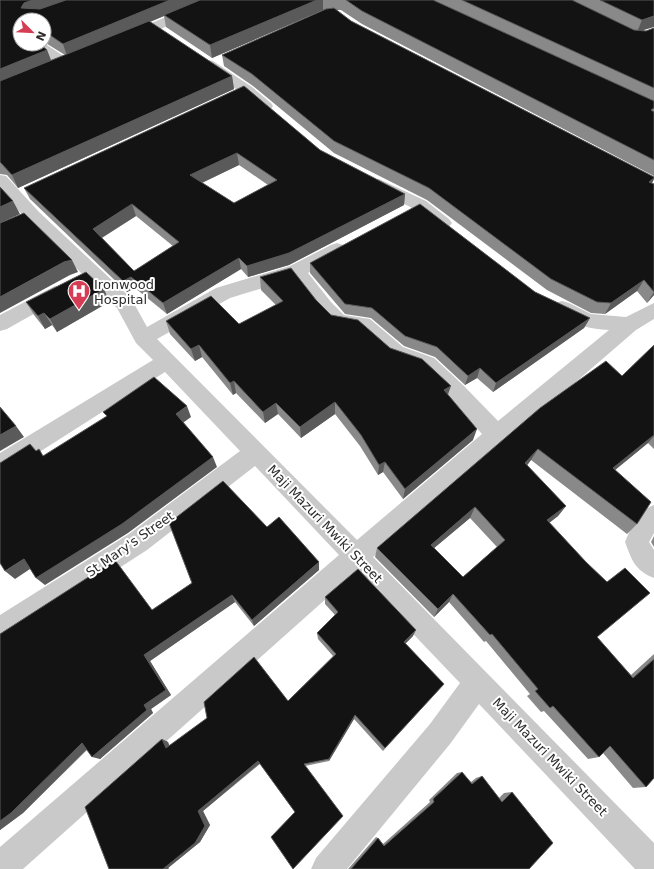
<svg xmlns="http://www.w3.org/2000/svg" width="654" height="869" font-family="'DejaVu Sans',sans-serif">
<rect width="100%" height="100%" fill="#fff"/>
<g fill="none" stroke-linecap="round" stroke-linejoin="round">
<path fill="#c9c9c9" fill-rule="evenodd" d="M207,0H223L221,3L135,40L130,41L123,37L125,34Z
M44,43L71,61L73,64L71,67H61L30,44Z
M208,60L213,61L252,87L271,103L273,106L271,109H261L242,93L203,67L201,64L203,61Z
M0,175L6,176L39,212L131,298L147,327L216,288L290,266L331,245L337,243L343,245L346,249L343,253L308,273L331,302L344,315L370,319L403,347L434,358L463,385L498,421L609,330C592,329 561,324 552,308L555,303L562,301L569,303L591,314L626,317L654,303V319L636,330L373,557L654,843V869H635L479,704L450,744L347,869H311L316,858L430,724L460,683L355,573L23,869H0V847L339,555L255,466L147,550L9,639L0,643V615L129,534L240,451L165,372L8,472L0,475V453L153,360L136,343L117,308L27,220L0,190ZM292,279L317,312L332,327L358,331L389,359L420,370L449,397L482,434L357,540L157,339L230,298Z
M379,179L426,201L449,219L452,223L449,227L443,229L437,227L414,209L373,188L371,184L373,180Z
M55,286L62,288L64,293L62,298L7,329L0,331V315Z
M654,505V533L649,542L654,550V578C634,570 632,560 625,542C632,526 637,512 654,505Z"/>
</g>
<path fill="#898989" fill-rule="evenodd" d="M0,0H654L643,30L646,31L654,28V176L362,24L341,10H335L351,21L654,177V179L652,183L654,295L647,303L637,291L605,314L591,313L547,290L427,200L334,153L253,86L224,66L222,55L326,10H323L212,58L166,27L164,16L150,22L232,76L234,89L18,188L7,175L0,174ZM20,20H44V42L65,55L51,60L47,50L20,44Z
M244,86L320,150L405,194L404,205L289,265L248,277L241,269L167,314L135,288L127,292L30,199L24,188ZM239,165L268,185L234,203L202,183ZM136,216L173,246L134,271L102,238Z
M310,263L535,292L590,318L584,328L493,392L477,378L465,385L435,357L404,346L371,318L345,314L310,273Z
M260,277L316,300L331,315L390,348L448,395L473,440L403,499L383,472L378,475L360,446L335,414L301,438L278,414L265,423L236,393L233,395L202,357L195,361L170,334L166,321L239,324L276,305L261,290Z
M104,289L109,302L57,332L52,325L45,329L34,315L26,302Z
M654,345V449L648,443L615,470L637,524L627,534L531,460L527,466L566,506L558,516L549,523L597,637L631,675L654,654V778L646,787L633,788L603,753L599,757L588,759L544,711L541,712L527,696L530,694L486,641L484,642L449,602L434,617L375,557L377,548L622,376ZM470,518L497,547L463,577L434,548Z
M267,527L319,562V570L254,626L235,602L150,661L171,695L151,709L153,713L100,759L87,750L23,813L0,830V634L115,560L152,610L192,583Z
M654,536V547L651,542Z
M325,597L413,636L405,644L444,684L383,751L354,719L329,761L305,766L295,812L260,764L203,811L210,825L200,842L168,868L169,869H109L162,739L168,742L169,745L288,701L333,656L318,639L317,633L335,615L325,604Z
M462,772L471,782L476,778L482,776L499,798L504,793L512,792L529,869H348L376,837L378,838L383,844L430,802L429,800L457,773Z"/>
<path fill="#5a5a5a" d="M33,0H73L28,16L21,8L24,3Z
M170,0H202L164,15V16L67,56L63,44Z
M317,0H323V10L212,58L210,45Z
M654,16V27L637,32L642,20Z
M47,50L52,63L0,84V69Z
M232,76L234,89L18,188L12,175Z
M237,153L239,165L193,187L190,175Z
M654,178V179L649,189V182Z
M405,194L404,205L289,265L248,277L247,266Z
M13,201L20,214L0,223V207Z
M132,204L136,216L98,240L93,229Z
M239,258L241,269L167,314L163,303Z
M72,260L78,272L70,275L0,313V297L64,262Z
M131,277L135,288L127,292L123,281Z
M644,280L637,291L605,314L611,303Z
M104,289L109,302L57,332L50,319Z
M654,292V295L647,303Z
M44,313L52,325L45,329L38,316Z
M590,318L584,328L493,392L496,383Z
M199,345L202,357L195,361L191,349Z
M480,368L477,378L465,385L468,376Z
M234,381L236,393L233,395L230,383Z
M451,386L447,397L444,390Z
M335,402V414L301,438L300,427Z
M276,403L278,414L265,423L263,412Z
M187,406L191,417L180,425L176,414Z
M16,426L24,437L0,451V435Z
M477,429L473,440L403,499L405,489Z
M654,435V436L648,443L604,479L613,468Z
M538,449L531,460L518,475L525,463Z
M213,457L217,467L128,533L45,585L36,578Z
M385,462L383,472L378,475L379,465Z
M566,506L558,516L540,530L547,520Z
M475,507L470,518L427,554L431,545Z
M24,559L33,567L15,579L5,571Z
M319,562V570L254,626L252,620Z
M453,594L449,602L434,617L438,609Z
M232,595L235,602L150,661L171,695L151,709L153,713L100,759L92,757L144,705V655Z
M416,630L413,636L401,648L404,642Z
M355,715L354,719L329,761V759Z
M162,739L168,742L171,750L166,748Z
M82,743L91,745L23,813L0,830V821Z
M258,761L260,763L203,811L210,825L200,842L168,868L169,869H163L198,811Z"/>
<path fill="#131313" stroke="#5a5a5a" fill-rule="evenodd" d="M0,0H33L24,3L21,8L40,9L66,0H170L63,44L44,31V20H20V44H40L47,50L0,69Z
M200,0H317L210,45L164,15Z
M346,0H433L654,101V108L651,110L654,112V160L362,11Z
M462,0H572L634,30L646,31L654,28V88Z
M600,0H654V16L642,20Z
M334,8L351,21L654,177V178L649,182L654,184V292L644,280L611,303L597,302L551,279L429,188L334,141L252,74L222,55L326,9Z
M149,21L232,76L12,175L0,162V81Z
M244,86L320,150L405,194L289,253L247,266L239,258L163,303L131,277L123,281L24,188ZM237,153L277,180L234,203L190,175ZM132,204L179,242L134,271L93,229Z
M0,187L13,201L0,207Z
M420,204L535,292L590,318L496,383L480,368L468,376L437,347L405,336L372,308L345,304L310,263Z
M24,213L72,260L64,262L0,297V223Z
M291,268L316,300L331,315L358,320L390,348L422,359L451,386L444,390L477,429L405,489L385,462L379,465L361,435L335,402L300,427L276,403L263,412L234,381L230,383L199,345L191,349L166,321L211,296L239,324L283,301L260,277Z
M86,272L104,289L50,319L44,313L38,316L26,302Z
M654,345V435L613,468L651,502L637,524L538,449L525,463L566,506L547,520L586,562L607,582L625,568L650,593L597,637L633,678L654,659V778L646,787L610,746L599,757L553,706L550,708L535,691L538,689L492,634L490,635L453,594L438,609L377,548L540,408L606,361L622,376ZM475,507L505,540L463,577L431,545Z
M154,377L187,406L176,414L213,457L122,524L36,578L24,559L5,571L0,563V463L30,444L36,451L39,449L43,456L107,416L103,412Z
M0,407L16,426L0,435Z
M223,481L267,527L279,517L319,562L252,620L232,595L144,655L166,690L144,705L147,710L92,757L82,743L11,813L0,821V634L115,560L152,610L192,583L169,523Z
M358,569L416,630L404,642L444,684L385,748L355,715L329,759L304,764L343,816L293,869L271,837L295,812L258,761L198,811L205,826L195,843L163,869H109L85,807L162,739L166,748L207,718L204,702L254,657L288,701L336,654L317,633L338,612L325,597Z
M462,772L472,784L482,776L502,802L512,792L553,843L529,869H351L378,838L384,846L434,802L433,799Z"/>
<defs>
<g id="hospital-pin" transform="scale(1.15)"><path d="M0 17L-7.5 6A9.5 9.5 0 1 1 7.5 6Z" fill="#d63c54" stroke="#fff"/><path d="M-5-5h3v3.5h4V-5h3V5h-3V1.5h-4V5h-3Z" fill="#fff"/></g>
</defs>
<g fill-rule="evenodd">
<use href="#hospital-pin" x="79" y="291"/>
</g>
<g text-anchor="middle" dominant-baseline="central" stroke-width="4" stroke-linejoin="round" paint-order="stroke">
<g font-size="13" fill="#2c2c2c" stroke="#fff" text-anchor="start">
<text x="94" y="284">Ironwood<tspan x="94" dy="15">Hospital</tspan></text>
</g>
<g font-size="13" fill="#2c2c2c" stroke="#fff">
<text transform="translate(325 524) rotate(46)">Maji Mazuri Mwiki Street</text>
<text transform="translate(130 544) rotate(-35)">St Mary's Street</text>
<text transform="translate(550 757) rotate(46)">Maji Mazuri Mwiki Street</text>
</g>
</g>
<g transform="translate(32 32) rotate(114)"><circle r="19" fill="#ffffff" stroke="#ababab"/>
<path d="M0-3L7 15L0 10L-7 15Z" fill="#d63c54"/>
<text y="-6" font-size="11" font-weight="bold" text-anchor="middle" fill="#2c2c2c">N</text>
</g>
</svg>
